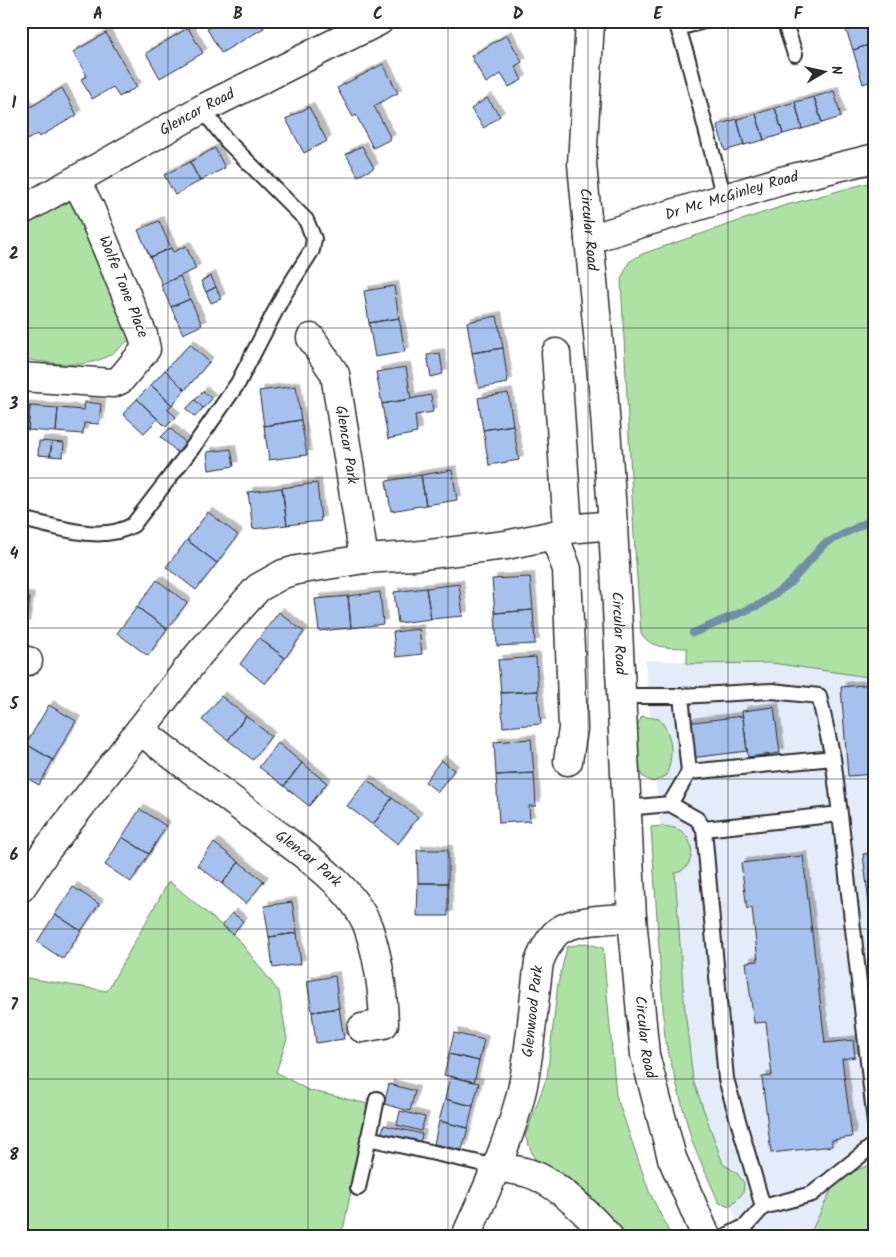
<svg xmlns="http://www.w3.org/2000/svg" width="896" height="1257" font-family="Kalam,sans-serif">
<defs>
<filter id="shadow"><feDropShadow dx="4.5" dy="-4.5" stdDeviation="0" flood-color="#0004"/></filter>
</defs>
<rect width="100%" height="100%" fill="#fff"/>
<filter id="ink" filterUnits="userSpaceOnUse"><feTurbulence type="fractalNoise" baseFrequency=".02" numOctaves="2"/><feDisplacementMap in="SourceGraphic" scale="10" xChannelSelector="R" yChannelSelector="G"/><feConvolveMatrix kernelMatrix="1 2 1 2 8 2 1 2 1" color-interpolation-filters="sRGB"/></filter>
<g filter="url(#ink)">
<path fill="#e4ecfa" d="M645,660L875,667V1183L823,1236H743L724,1191L674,1048L661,838Z"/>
<path fill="#ade2a4" stroke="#6c8668" d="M875,181V678L772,663L687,664V648C669,647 653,650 641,634L634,536L621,279L629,262L642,254L783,206Z
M71,201L84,206L131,338C123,345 115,353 106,357C81,370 48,362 21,359V226Z
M642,716L659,719C673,734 674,757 666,776L653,782L643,777L636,764L634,732Z
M662,826C671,827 679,828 685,834C697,848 692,870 675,873L684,1001L693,1080L723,1164L737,1173L744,1183L743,1193L730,1206L719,1203L692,1142L665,1040L651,827Z
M169,881L239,940L279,992L287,1039L276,1072L308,1090L368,1104L344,1226L338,1236H21V977L107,991Z
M586,943L603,948L616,1095L649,1191L671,1236H621L538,1167L525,1136L547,1077L558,984L567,947Z
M875,1163V1236H809L837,1178Z"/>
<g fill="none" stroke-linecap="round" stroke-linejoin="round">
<path stroke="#718fa9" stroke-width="8" d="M693,633L761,604L790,583L824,544L875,518"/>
</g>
<path fill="#a6c1ee" stroke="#2b2b2b" filter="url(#shadow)" d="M216,21H260L264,28L221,53L207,29L217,23Z
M843,21H873V22L846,30Z
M873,22L875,43L853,50L846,30Z
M188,28L203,53L160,78L146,53Z
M106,33L137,87L119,97L113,87L92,99L81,79L87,76L73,52Z
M507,35L522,62L515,66L522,80L509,87L501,74L486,83L471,56Z
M875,43V80L863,84L853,50Z
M383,64L398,93L374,106L391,139L373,148L356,115L353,117L337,88Z
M62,88L77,115L39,137L37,134L27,140L21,131V95L29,108Z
M834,91L841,117L822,123L814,97Z
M814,97L822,123L802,129L795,102Z
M487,98L500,116L484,128L471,109Z
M795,102L802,129L783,134L775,108Z
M309,107L327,141L304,153L286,119Z
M775,108L783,134L764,140L756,114Z
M756,114L764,140L744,145L737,119Z
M737,119L744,145L725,151L717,125Z
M362,146L374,168L358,176L346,154Z
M215,148L225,168L200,181L190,162Z
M190,162L200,181L175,195L164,175Z
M159,221L171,248L150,257L138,230Z
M186,246L196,269L162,284L150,257L171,248L173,252Z
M180,276L190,299L171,307L161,285Z
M211,276L216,287L206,292L201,281Z
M394,286L399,318L369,323L364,291Z
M216,287L221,299L211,303L206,292Z
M190,299L202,325L183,334L171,307Z
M497,316L503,348L472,353L467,322Z
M399,318L405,352L375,357L369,323Z
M190,344L209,362L185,390L165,370Z
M503,348L508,383L479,388L472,353Z
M440,353L443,374L431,377L427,355Z
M406,367L411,399L382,404L376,372Z
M165,370L185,390L172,405L151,385Z
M151,385L172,405L167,409L176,417L166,427L137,399Z
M296,386L301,420L264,426L259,391Z
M203,391L212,399L203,408L195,400Z
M508,393L513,425L483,430L478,398Z
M431,395L433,412L415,415L417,433L388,439L382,404Z
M137,399L158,419L144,433L123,414Z
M195,400L203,408L195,417L186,409Z
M85,402L101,404L99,424L84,423L83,434L56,432L58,408L84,410Z
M21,405L30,406L28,430L21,429Z
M30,406L58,408L56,432L28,430Z
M301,420L307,455L269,460L264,426Z
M513,425L519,460L489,465L483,430Z
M170,428L187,444L178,453L161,437Z
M39,441L52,442L50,456L38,455Z
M52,442L64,443L63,457L50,456Z
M231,449L234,466L209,470L207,452Z
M452,470L457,500L426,505L421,475Z
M421,475L426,505L391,511L386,481Z
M317,483L321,521L287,525L282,488Z
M282,488L287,525L253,529L248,492Z
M208,512L238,535L217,563L187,540Z
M187,540L217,563L196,590L166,567Z
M530,577L533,610L495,613L492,579Z
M157,580L187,603L167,629L137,607Z
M459,584L463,616L431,619L426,588Z
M426,588L431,619L398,623L394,592Z
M380,592L383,624L351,628L348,596Z
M21,596L30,598L25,626L21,625Z
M348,596L351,628L319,631L315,599Z
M137,607L167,629L148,656L117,633Z
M533,610L535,644L497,646L495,613Z
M279,612L304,632L285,658L259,638Z
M419,629L422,654L396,657L393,632Z
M259,638L285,658L265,684L240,664Z
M536,657L538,691L501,693L498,660Z
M875,684V774L848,776L841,687Z
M538,691L541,724L503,727L501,693Z
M221,696L246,716L228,740L202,720Z
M49,705L76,721L53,760L26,744Z
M774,707L780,753L748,757L742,711Z
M246,716L271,736L253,760L228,740Z
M743,716L747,751L682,759L678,724Z
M531,739L534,773L496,775L494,742Z
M278,743L302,763L284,786L259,767Z
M26,744L53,760L39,785L21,775V752Z
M441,760L454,770L438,792L425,782Z
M302,763L327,783L309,806L284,786Z
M534,773L536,806H529L530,821L499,823L496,775Z
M367,780L392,798L373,825L347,806Z
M392,798L418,817L398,844L373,825Z
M140,809L166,826L149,854L122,837Z
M122,837L149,854L131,882L105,865Z
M214,843L239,862L222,884L197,865Z
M417,850H448V883H418Z
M875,853V954L863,854Z
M803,856L825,1043L853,1040L855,1057L842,1059L852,1137L832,1140V1146L771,1153L762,1077L772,1076L766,1022L754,1023L746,962L758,961L752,908L747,909L741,863Z
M239,862L264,881L246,904L222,884Z
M418,883H448V916H417Z
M73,887L99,904L81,931L55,914Z
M292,902L297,933L269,937L264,906Z
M232,913L243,921L233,934L222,925Z
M55,914L81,931L63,959L37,942Z
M297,933L301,964L273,968L269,937Z
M335,976L339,1008L312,1012L307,981Z
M339,1008L344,1039L316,1043L312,1012Z
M454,1033L484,1040L479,1061L449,1054Z
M449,1054L479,1061L474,1082L444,1075Z
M450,1076L479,1083L473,1106L445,1099Z
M389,1084L415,1091L410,1111L384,1104Z
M445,1099L473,1106L468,1128L439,1121Z
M400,1111L425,1117L421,1131L397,1125Z
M439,1121L468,1128L462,1150L434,1144Z
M384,1125L422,1134L420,1144L381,1135Z"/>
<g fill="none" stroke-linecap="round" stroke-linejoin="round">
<g stroke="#2b2b2b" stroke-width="18">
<path id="lane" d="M672,21L678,28L688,60L724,198
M784,21L795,54
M678,28L704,21
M21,519C56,526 100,544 133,525L199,439L238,383L283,296L312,250L314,239L306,220L227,141L202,109
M620,696H681L689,772L670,804L697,819L704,829L726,1079L763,1207L746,1226L726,1236
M681,696L772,691L819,696L833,758L689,772
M626,808L670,804
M840,814L875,1123
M704,829L840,814L833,758
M368,1138L497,1167
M358,1188L377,1099
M763,1207L812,1194L875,1144"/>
</g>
<g stroke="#2b2b2b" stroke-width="31">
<g id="street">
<path id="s1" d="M589,239L781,181L875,158"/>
<path id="s2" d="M311,338L335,374L364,559"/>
<path d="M556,353L568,529"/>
<path d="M21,377L113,383L120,380L146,349L143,335L90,208L76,181"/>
<path d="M554,535L567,569L573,729L568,761"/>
<path d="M21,660L28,661"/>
<path id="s3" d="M140,730C179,761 219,790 258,820C294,848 351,883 368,927C379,958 383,992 384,1024L362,1028"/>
<path d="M21,888L45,852L200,653L258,588L283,574L297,570L364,559L413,556L506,545L554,535L568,529L613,525"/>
<path d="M497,1167C507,1169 518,1170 528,1173C556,1181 588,1214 608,1236"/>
<path id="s4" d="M466,1236C487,1188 510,1141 522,1090C531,1048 533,1005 539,962C543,952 548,942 555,934C569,919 612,919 632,918"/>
</g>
</g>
<g stroke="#2b2b2b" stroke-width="31">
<g id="secondary">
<path id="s5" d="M590,21L582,164L603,387L613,525L632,918L645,1055L672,1158L706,1236"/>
<path id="s6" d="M21,211L202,109L379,21"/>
</g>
</g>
<use href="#lane" stroke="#fff" stroke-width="14"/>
<use href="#street" stroke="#fff" stroke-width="28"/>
<use href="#secondary" stroke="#fff" stroke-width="28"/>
</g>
</g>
<path fill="none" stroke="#2b2b2b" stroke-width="1" stroke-opacity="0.55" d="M168,21V1236M308,21V1236M448,21V1236M588,21V1236M728,21V1236M21,178H875M21,328H875M21,478H875M21,628H875M21,779H875M21,929H875M21,1079H875"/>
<g text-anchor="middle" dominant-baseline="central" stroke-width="4" stroke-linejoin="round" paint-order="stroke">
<g font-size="15" fill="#2b2b2b" stroke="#fff">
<text stroke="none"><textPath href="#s6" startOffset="202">Glencar Road</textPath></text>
<text stroke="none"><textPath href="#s1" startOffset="149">Dr Mc McGinley Road</textPath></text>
<text stroke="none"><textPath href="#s5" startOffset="209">Circular Road</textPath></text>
<text transform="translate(123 287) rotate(68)">Wolfe Tone Place</text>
<text stroke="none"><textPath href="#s2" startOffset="115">Glencar Park</textPath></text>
<text stroke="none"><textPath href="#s5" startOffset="614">Circular Road</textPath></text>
<text stroke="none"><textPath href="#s3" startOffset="212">Glencar Park</textPath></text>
<text stroke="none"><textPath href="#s4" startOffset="236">Glenwood Park</textPath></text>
<text stroke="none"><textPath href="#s5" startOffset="1019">Circular Road</textPath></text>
</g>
</g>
<rect width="896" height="1257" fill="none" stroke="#fff" stroke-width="55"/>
<g transform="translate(824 72) rotate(81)" stroke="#ffffff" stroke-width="4" paint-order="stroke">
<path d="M0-4L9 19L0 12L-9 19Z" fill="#2b2b2b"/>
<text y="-8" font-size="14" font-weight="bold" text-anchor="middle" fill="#2b2b2b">N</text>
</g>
<rect x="28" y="28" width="840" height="1202" fill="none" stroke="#2b2b2b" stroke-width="2"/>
<g font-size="16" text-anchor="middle" font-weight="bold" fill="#2b2b2b">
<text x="98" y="19">A</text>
<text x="238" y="19">B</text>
<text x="378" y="19">C</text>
<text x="518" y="19">D</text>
<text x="658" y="19">E</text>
<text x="798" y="19">F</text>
<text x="14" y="108">1</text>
<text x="14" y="259">2</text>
<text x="14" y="409">3</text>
<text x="14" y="559">4</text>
<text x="14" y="709">5</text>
<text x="14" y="860">6</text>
<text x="14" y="1010">7</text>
<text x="14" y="1160">8</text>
</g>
</svg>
